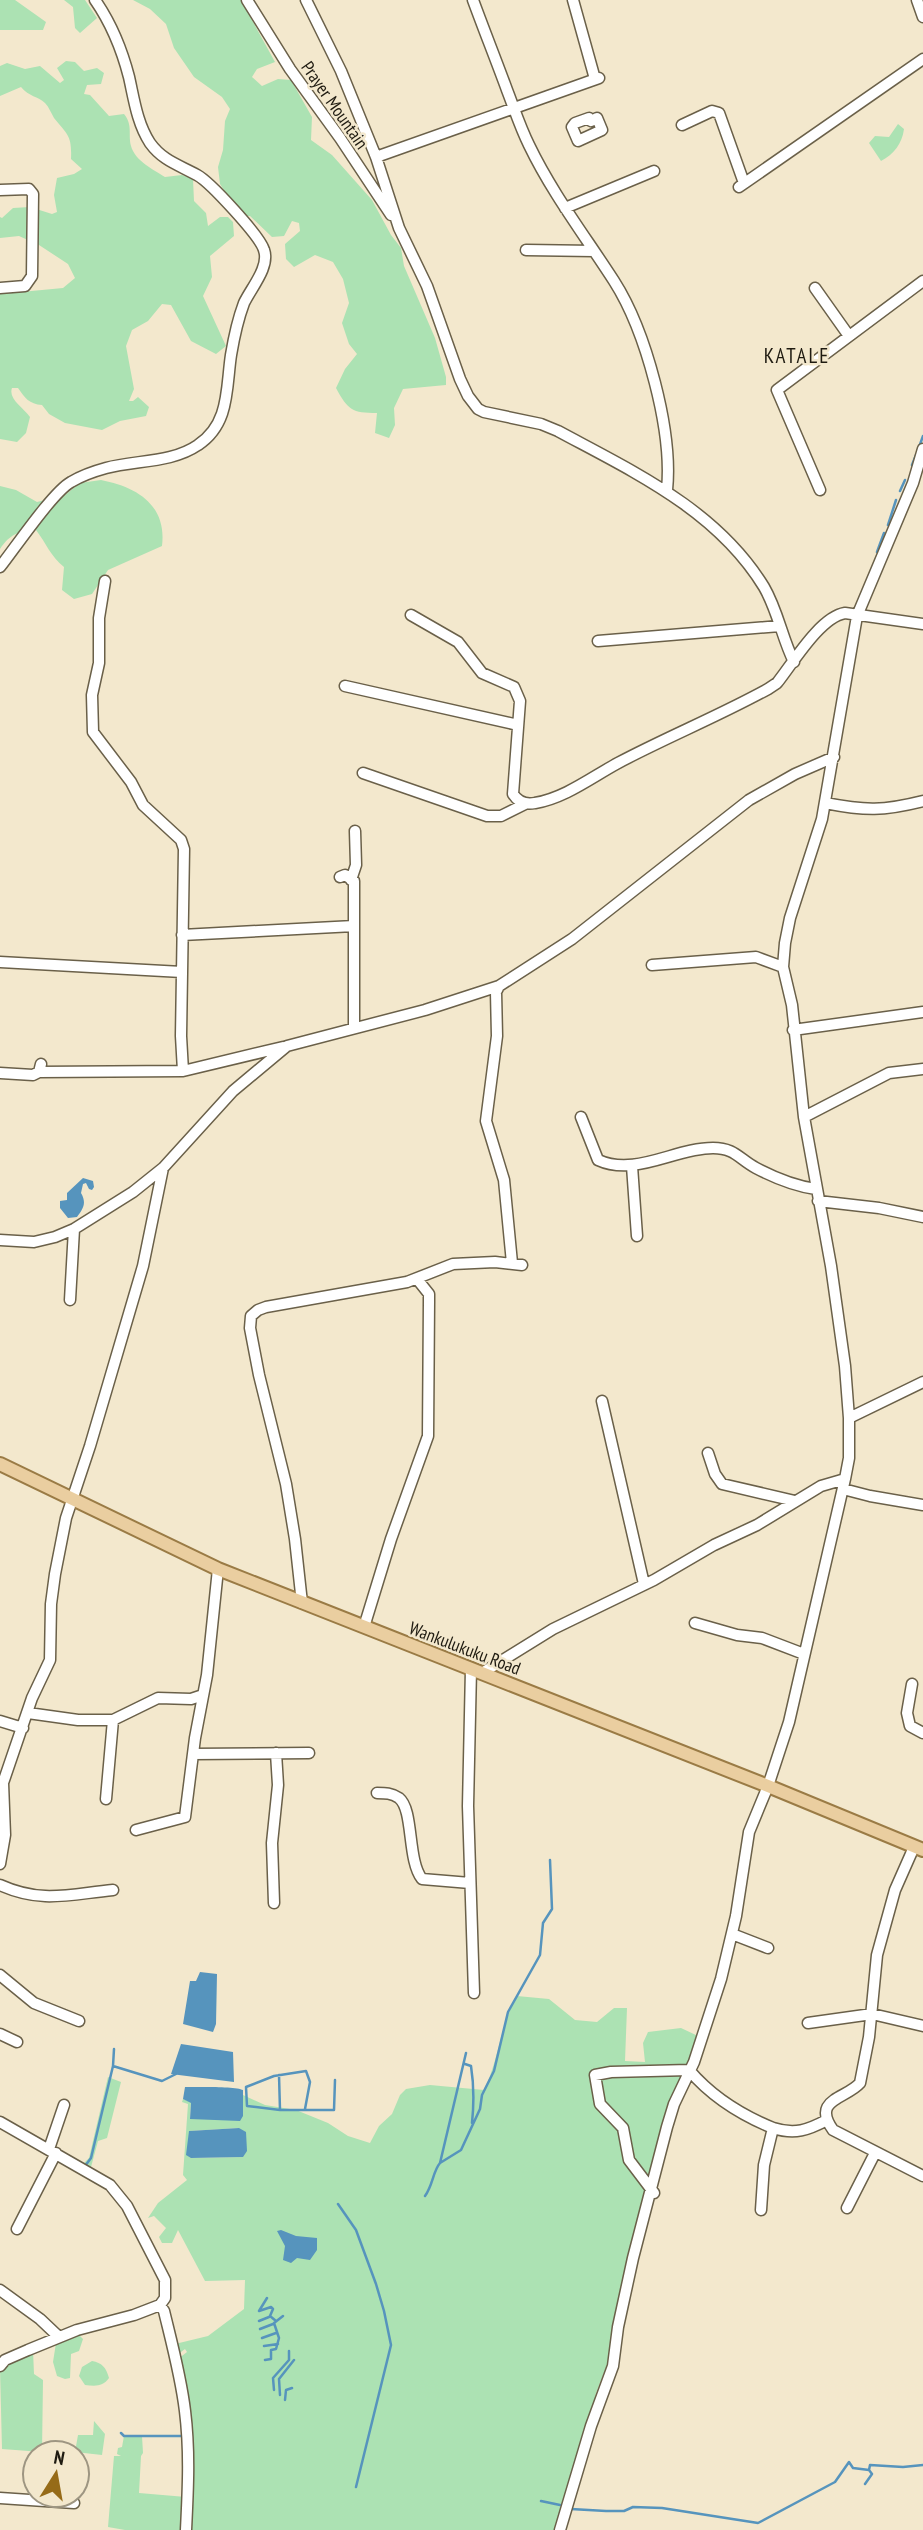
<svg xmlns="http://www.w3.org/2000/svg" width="923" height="2530" font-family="'PT Sans Narrow',sans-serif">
<rect width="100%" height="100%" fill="#f3e8cd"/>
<path fill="#ace2b3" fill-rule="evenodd" d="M0,0H15L46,22L43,30H0Z
M64,0H85L97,18L80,33L75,28L73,7Z
M133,0H241L275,62L257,69L252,77L262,86L278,79L291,80L312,117L311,140L332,155L372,200L391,235L401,248L404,266L435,338L446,377V385L403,389L394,408L395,425L389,438L375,433L377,413C352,413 348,410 336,388L345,369L357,354L349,344L342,323L349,303L343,279L333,262L315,255L294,267L286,259L285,244L300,231L299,223L292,221L284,236L272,237L250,216H233L227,209V195L220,184L218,167L223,150L225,121L230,109L222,97L194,77L174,48L166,24L150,9Z
M66,61L75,62L84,71L97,68L104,73L101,84L87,85L84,94L90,95L109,116L124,114C133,125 128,134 131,146C135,161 154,170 165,177L182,175L193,179L194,201L206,213L208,226L220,217H228L233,222L234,236L210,256L212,277L203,296L226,346L216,354L191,341L171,305L162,304L148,321L132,330L126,346L134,389L129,401H133L138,397L149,407L146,416L120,421L102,430L65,423L49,414L42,405C29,404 25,398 18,388H12C8,399 23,407 30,417L26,433L17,442L0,439V294L63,288L75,278L68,264L39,245L19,236L0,238V217L2,218L13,208L30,207L52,214L57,212L54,195L57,178L74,174L82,169L71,159C72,136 68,135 54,118C51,113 49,107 45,103C38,96 29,97 21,87L0,96V66L7,63L25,69L40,66L60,83L64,80L57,68Z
M898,124L904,129C902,144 894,154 881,161L869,143L875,136L889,137Z
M101,480C137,487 167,505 162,546L108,570L92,594L74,599L62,590L64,567C51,557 46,543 36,530C19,531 10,534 0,549V486L16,490L37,502L65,495L80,483Z
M517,1996L549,1999L575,2020L597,2022L614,2008H627L625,2061L645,2062L643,2043L648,2032L681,2028L698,2036L694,2048L669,2102L611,2355L596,2393L585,2445L556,2530H189L178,2359L187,2352L185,2349L177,2355L175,2344L208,2336L244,2309L245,2280L205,2281L178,2230L172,2243H162L159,2237L166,2228L154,2216L148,2218L158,2203L187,2180L183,2175L188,2104L182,2102L183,2099L191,2102L190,2118L243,2116V2095L265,2105L296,2110L328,2123L348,2136L370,2143L379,2126L392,2114L400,2095L406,2089L430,2085L484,2090C499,2060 500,2025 517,1996ZM239,2128L243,2157L191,2158L189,2131Z
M108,2077L121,2082L107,2138L98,2141L91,2167L89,2168L82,2165L89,2158Z
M79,2335L83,2339L79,2351L71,2354L70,2378L65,2379L57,2376L53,2362L56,2343Z
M33,2350L34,2374L43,2380L42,2452L2,2449L0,2369Z
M92,2361C102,2363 106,2367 109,2378C103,2387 95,2386 85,2385L79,2376L82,2367Z
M94,2421L105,2434L102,2455L75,2452L78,2435H93Z
M124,2436H142L143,2453L141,2456L139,2493L186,2497L183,2530H125L108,2527L114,2456H121L117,2454L118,2448L122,2447Z"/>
<path fill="#5694bd" d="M83,1178L93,1181L94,1187L92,1190L89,1189L86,1183L83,1184L81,1193C87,1203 83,1209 77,1217L68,1218L60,1208V1201L67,1200V1193Z
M200,1972L217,1974L216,2024L213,2032L183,2024L190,1981H196Z
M181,2044L233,2052L234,2082L171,2074Z
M185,2087C197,2087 236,2086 243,2090V2116L240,2121L190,2119L191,2103L183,2099Z
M239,2128L246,2132L247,2151L243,2157L191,2158L186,2155L189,2131Z
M281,2230L296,2236L317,2238V2250L310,2260L297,2258L291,2263L283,2260L285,2246L277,2231Z"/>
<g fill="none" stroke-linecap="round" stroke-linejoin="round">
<path stroke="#5694bd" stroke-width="2.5" d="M918,450L923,436
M912,465L916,455
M900,491L905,480
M888,525L896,500
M877,552L884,533
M465,2064L471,2066C474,2085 474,2104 472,2123
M113,2066L114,2049
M279,2075L280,2110
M305,2109L310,2082L306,2071L274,2076L246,2087L247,2106L280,2110H334L335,2080
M440,2163L461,2150L480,2109L482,2095L494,2071L508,2012L540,1955L543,1923L552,1909L550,1860
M85,2166L91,2158L113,2066L162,2081L176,2074
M425,2196C433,2185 433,2171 440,2163L466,2053
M338,2204L356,2230L376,2284L384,2311L391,2345L356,2487
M267,2298L259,2311L271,2307L273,2309L270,2316L276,2321
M259,2321L269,2317
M260,2329L273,2324
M262,2338L276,2333
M264,2346L278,2344
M265,2360L271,2359V2350L276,2349L279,2338L274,2323L283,2316
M274,2390L273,2378L289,2360V2351
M280,2395L279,2379L294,2360
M285,2400L286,2390L292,2388
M121,2433L124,2436H183
M869,2470L870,2465L903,2467L923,2465
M541,2501L560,2505
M571,2509L606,2511H624L633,2507L662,2508L758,2523L835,2482L849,2462L853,2468L869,2470L872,2474L865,2484"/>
<g stroke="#6a6049" stroke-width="13">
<path id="minor" d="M247,0L290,69L340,138L391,215
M306,0L341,71L376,157L399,228L427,286L460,379L468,396L478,409L484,412L541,424L558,431C634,472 717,510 764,587C778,611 782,638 794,662
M473,0C484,30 496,60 507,90C514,108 520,127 529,145C552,193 585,236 614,281C646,331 673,431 667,490
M573,0L595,79
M917,0L923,17
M589,118L591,121L597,118L602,130L578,141L572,127L575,123Z
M682,125L712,111L719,113L744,183
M376,157L599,78
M739,187L923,59
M0,190L29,189L33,194L32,276L25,286L0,288
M565,208L654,171
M526,250L594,251
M815,288L849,336
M820,490L777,390L923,281
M0,567C15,548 53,492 71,482C81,476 95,471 106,468C136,460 172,463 198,445C230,424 226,388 231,355C234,337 238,319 244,303C251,288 270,267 264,250C260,236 210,182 197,175C179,165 163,161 150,143C137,123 134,99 129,77C122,50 111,23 95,0
M105,581L99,618V663L92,695L93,732L131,782L143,805L181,840L184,849L181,1036L183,1071L283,1047
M411,615L458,642L482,673L514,687L520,701L513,794C518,802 525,805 535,803C565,798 592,777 618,763C667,737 719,716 768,689L777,683C793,663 820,617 845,613L923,624
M598,641L780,626
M345,686L518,725
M363,773L487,816H501L525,804
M825,803C866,811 883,811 923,801
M340,877L345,875L354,881V1028
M351,880L356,865L355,831
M182,935L354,926
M0,962L182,972
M652,965L756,957L783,967
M499,986L496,992L497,1036L486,1121L504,1180L512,1263
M793,1030L923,1012
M39,1072L183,1071
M0,1073L33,1075L39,1072L41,1064
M581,1117L598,1160C635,1177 675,1148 713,1148C735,1148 739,1159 756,1168C775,1178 794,1186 816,1189
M804,1117L889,1073L923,1069
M632,1166L637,1236
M818,1201L879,1208L923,1217
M0,1240L34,1242L55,1237L74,1229L133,1192L163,1168L233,1091L287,1046L425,1010L499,986L572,939L749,800L795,774L834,757
M70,1300L74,1229
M602,1401L644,1584
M849,1418L923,1382
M708,1453L715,1474L722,1484L795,1501
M843,1489L870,1496L923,1505
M302,1603L295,1539L286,1484L259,1375L250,1328L251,1316L258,1310L266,1307L407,1282L453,1264L495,1262L522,1265
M695,1623L737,1635L762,1638L804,1654
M364,1627L391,1539L428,1436L429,1301V1294L417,1279
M471,1669L468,1806L474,1993
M482,1673L553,1629L654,1580L714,1545L757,1525L821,1486L845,1479
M912,1684L907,1713L910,1726L923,1733
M28,1713L78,1720H113L158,1698L191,1699L203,1695
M0,1721L23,1728
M193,1754L309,1753
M377,1793C385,1793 392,1793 399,1798C414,1810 407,1860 422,1879L470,1883
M106,1799L113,1720
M136,1830L185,1817L195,1738L207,1675L218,1569
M914,1847L895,1890L877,1955L869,2037L860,2083C846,2099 811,2099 833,2130L923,2176
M0,1864L5,1835L3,1783L32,1698L50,1660L51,1604L55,1574L66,1518L90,1446L143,1266L163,1168
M0,1885C42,1904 70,1894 113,1890
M274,1903L272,1843L278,1785L276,1753
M732,1934L768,1948
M0,1975L34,2003L79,2021
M808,2023L872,2014L923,2026
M0,2034L17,2042
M0,2122L110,2185L127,2206L165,2280V2298L160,2305L164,2311C172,2344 181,2377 185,2411C190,2451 188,2490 186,2530
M49,2149L64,2105
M654,2193L629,2160L623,2128L600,2104L595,2075L611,2072L689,2070C712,2097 741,2115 773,2128
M847,2208L875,2153
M761,2210L764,2165L773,2128C795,2135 808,2130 827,2120
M17,2229L56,2153
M0,2290L40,2319L59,2337
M0,2366L5,2360L28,2350L77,2330L134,2315L160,2305
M0,2498L74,2503
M560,2530L591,2426L613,2366L618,2327L633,2258L667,2127L674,2104L694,2062L721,1979L736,1916L749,1832L768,1786L789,1722L845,1479L849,1458V1418L845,1366L831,1266L804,1117L792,1005L783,967L785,943L790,918L822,819L857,616L913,483L923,449"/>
</g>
<g stroke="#9a7b45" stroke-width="16">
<path id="major" d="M0,1464L218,1569L768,1786L923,1850"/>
</g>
<use href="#minor" stroke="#fff" stroke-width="10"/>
<use href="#major" stroke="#eacea0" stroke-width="12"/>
</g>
<g text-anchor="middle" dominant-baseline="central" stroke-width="5" stroke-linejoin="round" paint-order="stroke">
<g font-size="18" fill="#1f1b11" stroke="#f3e8cd">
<text transform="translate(335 105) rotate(55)">Prayer Mountain</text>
<text transform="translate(465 1648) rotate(21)">Wankulukuku Road</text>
</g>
<g font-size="21" letter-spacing="2" fill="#1f1b11" stroke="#f3e8cd">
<text x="797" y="355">KATALE</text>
</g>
</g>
<g transform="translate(56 2474) rotate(11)"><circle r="33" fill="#f3e8cd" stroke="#9e9682" stroke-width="2"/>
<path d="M0-5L12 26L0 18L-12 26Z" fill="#966b18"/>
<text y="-10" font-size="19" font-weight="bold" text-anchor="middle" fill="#1f1b11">N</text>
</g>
</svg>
